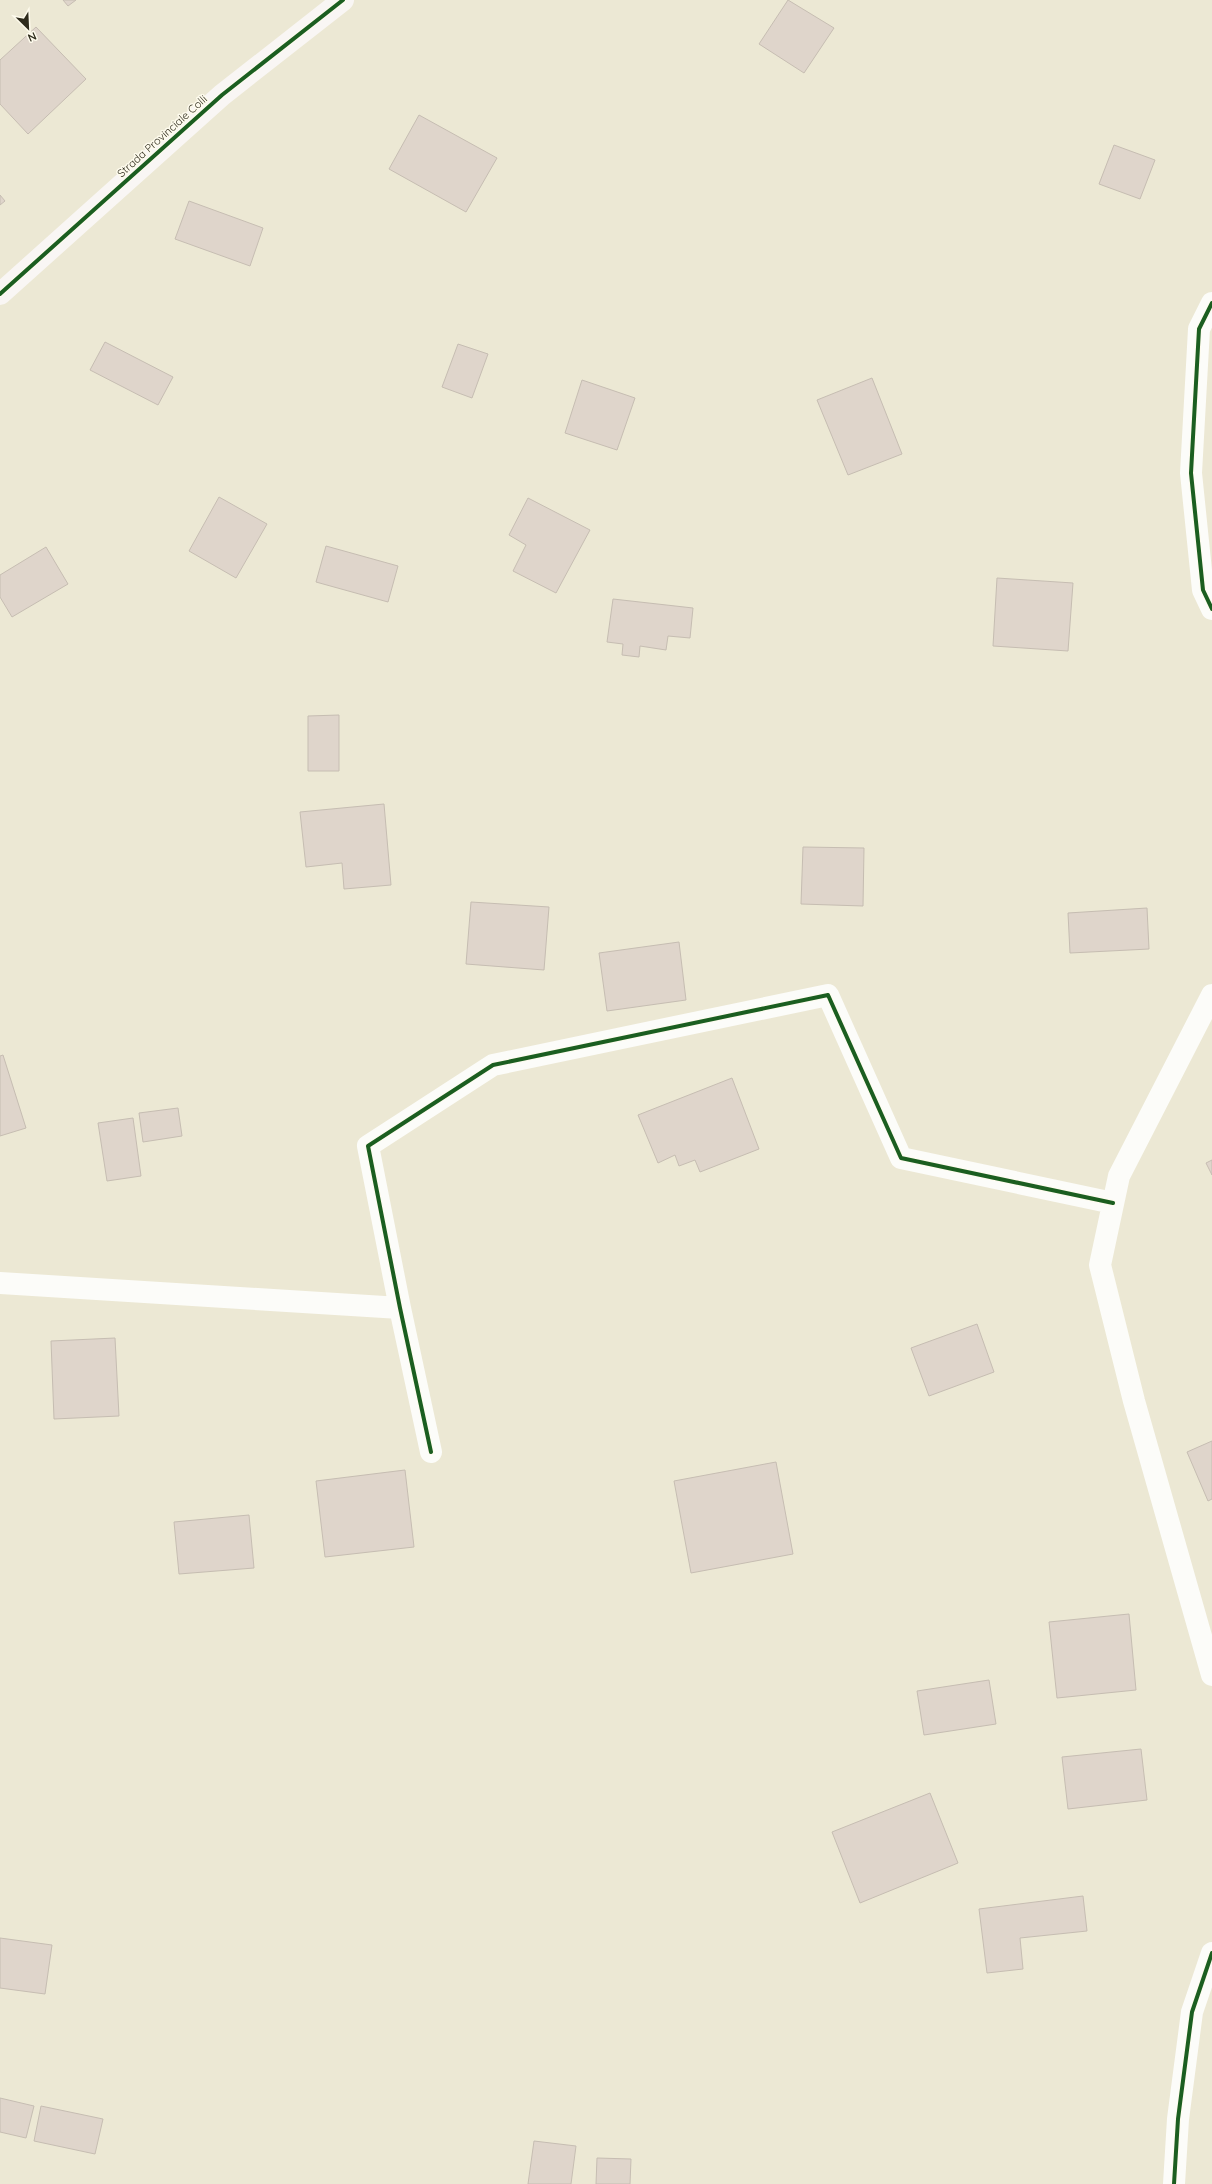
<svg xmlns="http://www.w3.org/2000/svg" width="1212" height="2184" font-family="Quicksand,sans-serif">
<rect width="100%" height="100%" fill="#ece8d4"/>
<path fill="#dfd5cb" stroke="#c6bdb2" d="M63,0H76L68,6Z
M788,0L834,28L804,73L759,44Z
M36,27L86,79L28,134L0,104V60Z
M419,115L497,158L466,212L389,169Z
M1114,145L1155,160L1140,199L1099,184Z
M0,195L5,201L0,205Z
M189,201L263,228L250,266L175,239Z
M105,342L173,377L158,405L90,370Z
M458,344L488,354L472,398L442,387Z
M872,378L902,454L848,475L817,400Z
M582,380L635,398L617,450L565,433Z
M219,497L267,524L236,578L189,551Z
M528,498L590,530L556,593L513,571L526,545L509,535Z
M326,546L398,566L388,602L316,582Z
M46,547L68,584L12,617L0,597V575Z
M997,578L1073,583L1068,651L993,646Z
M613,599L693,608L690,638L668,636L666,650L640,646L639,657L622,655L623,644L607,642Z
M339,715V771H308V716Z
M384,804L391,885L344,889L342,863L306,867L300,812Z
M803,847L864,848L863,906L801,904Z
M471,902L549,907L544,970L466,964Z
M1147,908L1149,949L1070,953L1068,913Z
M679,942L686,1000L607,1011L599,953Z
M3,1055L26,1128L0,1136V1056Z
M732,1078L759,1149L700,1172L695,1160L679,1166L675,1155L658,1163L638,1115Z
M178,1108L182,1136L143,1142L139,1113Z
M133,1118L141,1176L107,1181L98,1123Z
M1212,1160V1175L1206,1163Z
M977,1324L994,1372L929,1396L911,1348Z
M115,1338L119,1416L54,1419L51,1341Z
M1212,1441V1499L1208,1501L1187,1452Z
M776,1462L793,1554L691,1573L674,1481Z
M405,1470L414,1547L325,1557L316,1481Z
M249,1515L254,1568L179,1574L174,1522Z
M1129,1614L1136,1690L1057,1698L1049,1622Z
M989,1680L996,1724L924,1735L917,1691Z
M1141,1749L1147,1800L1068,1809L1062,1757Z
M930,1793L958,1863L860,1903L832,1832Z
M1083,1896L1087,1931L1020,1938L1023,1969L987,1973L979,1909Z
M0,1938L52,1945L45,1994L0,1988Z
M0,2098L34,2106L26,2138L0,2132Z
M41,2106L103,2119L95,2154L34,2141Z
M534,2141L576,2146L571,2184H528Z
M597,2158L631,2159L630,2184H596Z"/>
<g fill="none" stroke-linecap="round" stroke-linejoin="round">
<path stroke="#fcfcf9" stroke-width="22" d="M1212,303L1199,329L1191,473L1203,590L1212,609
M1212,995L1119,1176L1100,1265L1134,1401L1212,1675
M0,1283L400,1308
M431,1452L400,1308L368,1146L493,1065L828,995L901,1158L1113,1203
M1174,2184L1178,2119L1192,2012L1212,1953"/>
<path stroke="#f9f6f4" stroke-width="22" d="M0,294L222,95L343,0"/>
<g stroke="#fefbed" stroke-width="6">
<path id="cycleway" d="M0,294L222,95L343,0
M1212,303L1199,329L1191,473L1203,590L1212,609
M431,1452L400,1308L368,1146L493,1065L828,995L901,1158L1113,1203
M1174,2184L1178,2119L1192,2012L1212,1953"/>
</g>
<use href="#cycleway" stroke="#1b5e20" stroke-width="4"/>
</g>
<g text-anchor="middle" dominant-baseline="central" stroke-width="3" stroke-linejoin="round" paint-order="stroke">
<g font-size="11" fill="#2f2c1d" stroke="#fefbed">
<text transform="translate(162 136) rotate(-42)">Strada Provinciale Colli</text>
</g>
</g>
<g transform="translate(28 28) rotate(156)" stroke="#fefbed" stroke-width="3" paint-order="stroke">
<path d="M0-3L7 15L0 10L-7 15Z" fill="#2f2c1d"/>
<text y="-6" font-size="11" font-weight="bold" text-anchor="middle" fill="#2f2c1d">N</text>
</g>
</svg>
